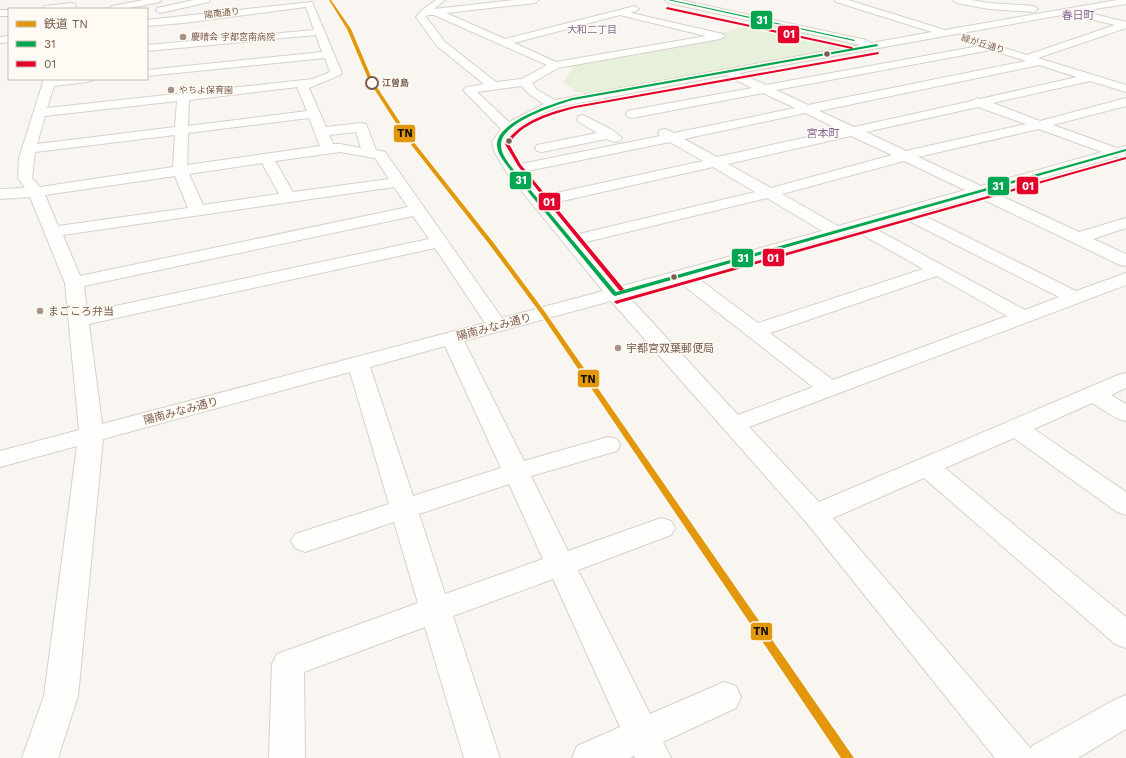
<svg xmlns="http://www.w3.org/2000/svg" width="1126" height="758" font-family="'Work Sans','Noto Sans JP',sans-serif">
<rect width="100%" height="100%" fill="#f9f5f0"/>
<path fill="#e7f0db" d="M763,21L858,42L854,47L588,94L575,91L563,82L573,68L563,65L726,37L717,34Z"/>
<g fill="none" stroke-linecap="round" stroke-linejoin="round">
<g stroke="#d7d1cb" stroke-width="2">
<path id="minor" d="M144,0H161L160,2L125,9H108L112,6Z
M194,0H210L209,2L160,13L156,10L157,8Z
M436,0H445L434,9L514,0H539L535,3L446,13L505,39L635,6L639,9L631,13L723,34L725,36L720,39L558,68L532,83L537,90L555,100L861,45L669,3L665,0H681L866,40L871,43L932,32L836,2L835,0H848L945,30L1117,0H1126V4L1082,11L1126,22V28L1038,58L1126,85V92L1090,81L993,103L1040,121L1126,98V106L1053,125L1117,148L1126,146L1125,157H1116L993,192L1079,232L1126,218V228L1093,239L1126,254V266L1120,265L978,197L919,213L1076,291L1126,273V285L749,427L819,502L1118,375L1126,373V388L1111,395L1126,404V421L1118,419L1092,403L1034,429L1126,492V515L1117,512L1014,438L945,468L1126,617V648L1115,644L924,478L833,518L1031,749L1032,746L1114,700L1126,695V729L1078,758H995L806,522L611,301L464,341L524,461L608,437L617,439L620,445L617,451L531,476L568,551L661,518L671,521L675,528L671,535L578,570L650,714L724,682L736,686L741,697L736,708L663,742L671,758H635L634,756L629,758H572L577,746L620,727L553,579L453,616L500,758H464L425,627L304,672L305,758H269L272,664L277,654L418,603L394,522L305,552L295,548L291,541L295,534L389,504L350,372L103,439L78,696L58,758H22L44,696L77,446L0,467V451L79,430L65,283L30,197L0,199V189L25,188L18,178L19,158L44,79H93L91,81L87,82L54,86L47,108L313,79L330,72L325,58L147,76V70L322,52L316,35L147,51V45L314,30L306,7L183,23L147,26V20L312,2L342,73L340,75L309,88L326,127L361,123L366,124L376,150L385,152L502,318L603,291L507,173L495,153L492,142L501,129L463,90L467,87L484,84L437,46L416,17L422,10ZM1073,13L1074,15L1115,25L1027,55L976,39L971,42L979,46L766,85L739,73ZM428,15H434L547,65L522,79L496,82L445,42L426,17ZM620,15L706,36L556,62L514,43ZM991,50L1026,61L808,105L776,90ZM1039,65L1077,77L980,99L977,98L972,101L854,127L819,111ZM726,75L752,88L632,110L628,111L626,114L628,117L632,118L763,93L795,108L674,133L665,129L660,130L658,133L660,136L516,165C512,159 504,150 506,142C509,127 545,112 558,107ZM522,86L529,94L544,104L509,122L477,92ZM297,87L307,111L188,126L189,100ZM177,101L175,127L37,144L45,116ZM978,107L1026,124L906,151L866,132ZM805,113L840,130L717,157L684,139ZM309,118L320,146L187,165L188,133ZM1039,129L1102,152L981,186L918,157ZM356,132L361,148L340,144H333L329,135ZM175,135L173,167L40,187L32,178L35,152ZM851,136L892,155L771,188L728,164ZM670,142L703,161L542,196L522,172ZM340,152L375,158L389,179L293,192L275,161ZM904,161L965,190L838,226L782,194ZM262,163L279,194L203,205L189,174ZM713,167L755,192L575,235L549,204ZM175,176L188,208L58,226L45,195ZM394,187L408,207L80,276L63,235ZM767,198L822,231L619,287L582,243ZM413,216L429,239L87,312L84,286ZM903,218L1059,297L1025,310L872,227ZM856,231L923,269L758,323L696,277ZM435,248L485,323L102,424L89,324ZM937,276L1007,316L833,380L770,333ZM679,282L813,387L738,415L628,296ZM445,346L501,468L413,496L370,367ZM509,484L543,559L445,594L419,514Z
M953,0H971L989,3L1034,6L1038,9L1034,12L989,9L957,3Z
M72,3L75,4L76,6L75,8L41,9L45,6Z
M0,10H9V16H0Z
M9,36V42L0,43V37Z
M583,115L614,131L622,138L620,141L615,142L606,139L542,152L537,151L535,148L537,145L597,133L579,122L577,119L579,116Z"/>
</g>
<use href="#minor" fill="#fefefd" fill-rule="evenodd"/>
<g stroke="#fffaf3" stroke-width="3">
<path id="bus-1" d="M668,0H672L855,40L854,41Z
M877,44L878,46L573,100C556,105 500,123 501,145C501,154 508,162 513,169L616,292L1126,149V151L615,296L613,295L511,171C505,163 496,153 497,143C500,120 553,104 572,98Z"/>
</g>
<g stroke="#fffaf3" stroke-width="3">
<path id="bus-2" d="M667,7L852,47L853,48L852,49L666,9Z
M878,52L879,54L575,108C553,114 521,123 509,144L521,165L623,288L624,289L621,291L619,290L518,166L505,144C519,121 550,112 575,106Z
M1126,157V159L619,303L617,304L614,302L615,301Z"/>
</g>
<use href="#bus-1" fill="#00a651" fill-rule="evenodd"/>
<use href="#bus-2" fill="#e4002b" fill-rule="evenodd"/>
<g stroke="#fffaf3" stroke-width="3">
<path id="rail-1" d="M329,0H331L351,29L373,81L409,136L493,242L545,312L854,758H841L541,314L489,244L405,137L369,81L347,29Z"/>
</g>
<use href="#rail-1" fill="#e3980c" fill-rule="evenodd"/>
</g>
<g fill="#a69286" stroke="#fffaf3" stroke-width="1.5">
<circle cx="183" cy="37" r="4"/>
<circle cx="171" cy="90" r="4"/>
<circle cx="40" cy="311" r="4"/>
<circle cx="618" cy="348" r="4"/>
</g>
<g fill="#7a5c4d" stroke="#fffaf3" stroke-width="1.5">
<circle cx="827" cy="54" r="3.5"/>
<circle cx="509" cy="141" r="3.5"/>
<circle cx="674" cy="277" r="3.5"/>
</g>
<circle fill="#fffaf3" stroke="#7a5c4d" stroke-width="2" cx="372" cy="83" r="6"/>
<g text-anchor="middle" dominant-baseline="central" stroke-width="3" stroke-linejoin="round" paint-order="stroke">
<g font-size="9" fill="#7a5c4d" stroke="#fffaf3">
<text transform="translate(222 13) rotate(-7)">陽南通り</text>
<text transform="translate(983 44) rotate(17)">緑が丘通り</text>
</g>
<g font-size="9" fill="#7a5c4d" stroke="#fffaf3" text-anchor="start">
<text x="191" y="37">慶晴会 宇都宮南病院</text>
<text x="179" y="90">やちよ保育園</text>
</g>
<g font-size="9" font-weight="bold" fill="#7a5c4d" stroke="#fffaf3" text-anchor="start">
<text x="382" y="83">江曽島</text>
</g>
<g font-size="10" fill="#846695" stroke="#fffaf3">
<text x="592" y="29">大和二丁目</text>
</g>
<g font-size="11" fill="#846695" stroke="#fffaf3">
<text x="1078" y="15">春日町</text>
<text x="823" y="133">宮本町</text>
</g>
<g font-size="11" fill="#7a5c4d" stroke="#fffaf3" text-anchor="start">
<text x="48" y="311">まごころ弁当</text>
<text x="626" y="348">宇都宮双葉郵便局</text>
</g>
<g font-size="11" fill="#7a5c4d" stroke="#fffaf3">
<text transform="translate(494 327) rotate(-15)">陽南みなみ通り</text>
<text transform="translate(181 411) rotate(-15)">陽南みなみ通り</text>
</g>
</g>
<g stroke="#fffaf3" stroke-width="1.5">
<rect x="750" y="10" width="23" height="20" rx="4" fill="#00a651"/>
<rect x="777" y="25" width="23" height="19" rx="4" fill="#e4002b"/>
<rect x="393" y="124" width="23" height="19" rx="4" fill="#e3980c"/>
<rect x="509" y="171" width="23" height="19" rx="4" fill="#00a651"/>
<rect x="1016" y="176" width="23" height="19" rx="4" fill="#e4002b"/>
<rect x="987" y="176" width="23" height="20" rx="4" fill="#00a651"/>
<rect x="538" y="192" width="23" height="19" rx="4" fill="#e4002b"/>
<rect x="762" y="248" width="23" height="19" rx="4" fill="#e4002b"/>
<rect x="731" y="248" width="23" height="20" rx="4" fill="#00a651"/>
<rect x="577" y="369" width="23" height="19" rx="4" fill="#e3980c"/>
<rect x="750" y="622" width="23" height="19" rx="4" fill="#e3980c"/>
</g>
<g font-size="11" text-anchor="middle" font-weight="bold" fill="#fff">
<text x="762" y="24">31</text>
<text x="789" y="38">01</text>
<text x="521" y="184">31</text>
<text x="1028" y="190">01</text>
<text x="998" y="190">31</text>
<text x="549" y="206">01</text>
<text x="773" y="262">01</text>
<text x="743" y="262">31</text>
</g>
<g font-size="11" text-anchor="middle" font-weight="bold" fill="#111">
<text x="405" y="137">TN</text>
<text x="588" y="383">TN</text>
<text x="761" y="635">TN</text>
</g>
<rect x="8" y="8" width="140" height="72" fill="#fffaf3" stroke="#cabbb1"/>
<rect x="16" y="21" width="20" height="6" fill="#e3980c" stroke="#cabbb1"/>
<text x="44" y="28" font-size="12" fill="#7a5c4d">鉄道 TN</text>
<rect x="16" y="41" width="20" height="6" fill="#00a651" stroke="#cabbb1"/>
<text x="44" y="48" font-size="12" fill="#7a5c4d">31</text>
<rect x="16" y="61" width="20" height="6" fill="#e4002b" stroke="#cabbb1"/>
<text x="44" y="68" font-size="12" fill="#7a5c4d">01</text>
</svg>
